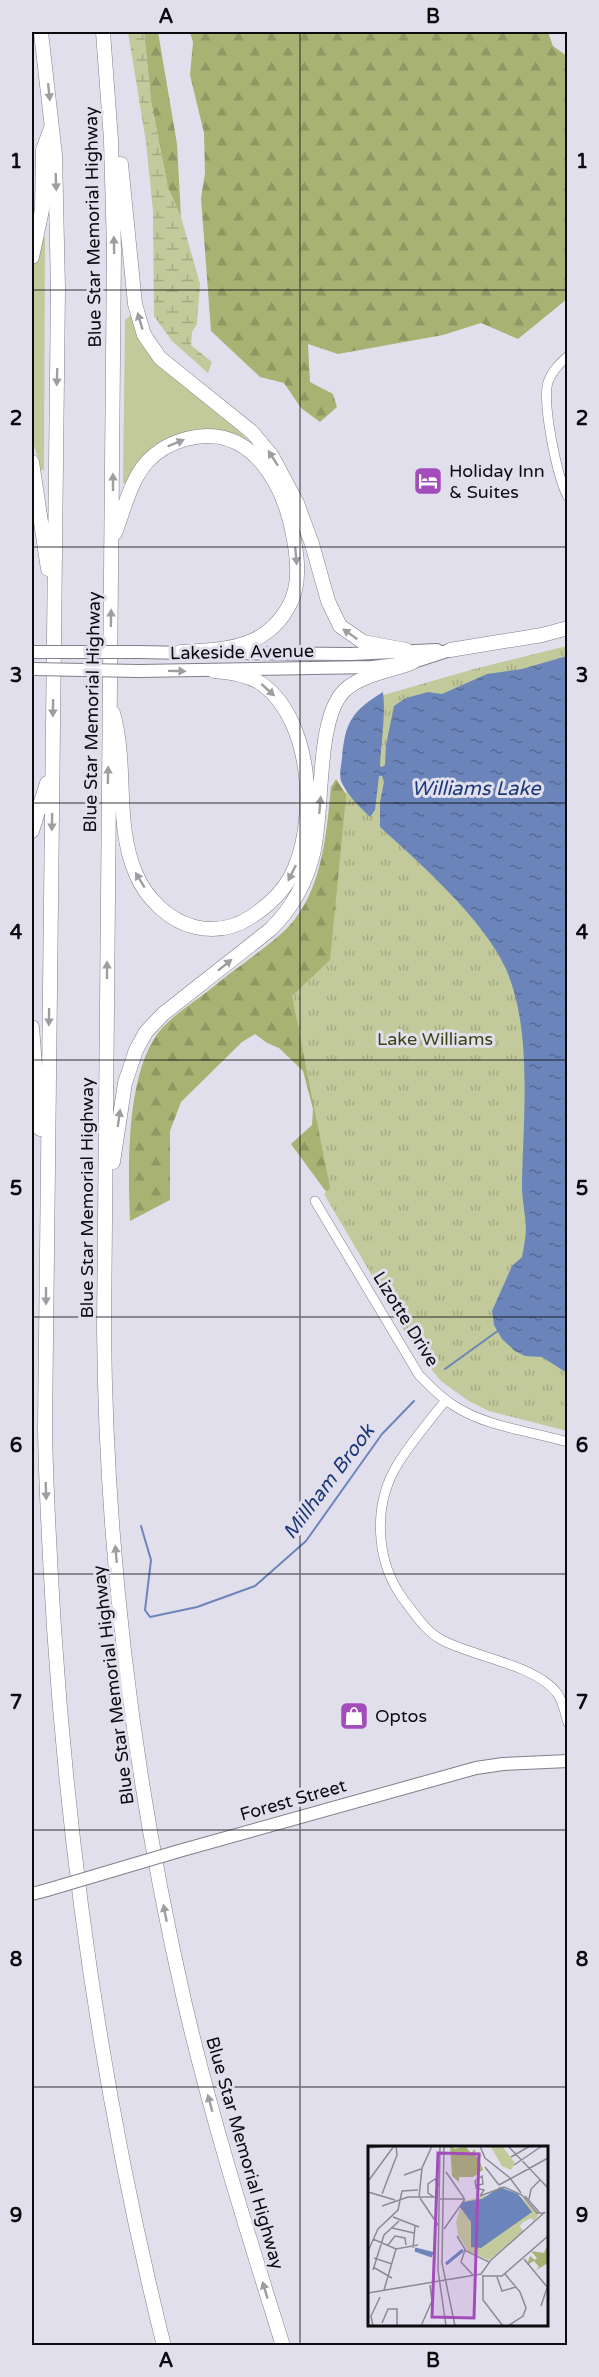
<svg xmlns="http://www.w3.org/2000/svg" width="599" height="2377" font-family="'Varela Round',sans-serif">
<defs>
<pattern id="forest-firs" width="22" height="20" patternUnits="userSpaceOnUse" patternTransform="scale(1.5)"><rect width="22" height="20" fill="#a8b273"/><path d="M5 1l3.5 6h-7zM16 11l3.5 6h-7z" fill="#8f9862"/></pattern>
<pattern id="wetland-marsh" width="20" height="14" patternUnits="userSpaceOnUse" patternTransform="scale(1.5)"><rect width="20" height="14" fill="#c2c99a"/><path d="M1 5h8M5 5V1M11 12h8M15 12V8" fill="none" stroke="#a6ab84"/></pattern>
<pattern id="park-tufts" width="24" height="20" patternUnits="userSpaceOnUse" patternTransform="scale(1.5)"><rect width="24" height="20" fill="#c2c99a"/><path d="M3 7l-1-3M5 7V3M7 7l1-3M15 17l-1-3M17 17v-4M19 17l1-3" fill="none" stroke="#a6ab84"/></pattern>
<pattern id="water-ripples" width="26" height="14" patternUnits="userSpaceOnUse" patternTransform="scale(1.5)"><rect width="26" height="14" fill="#6b85ba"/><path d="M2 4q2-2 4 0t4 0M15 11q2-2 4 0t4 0" fill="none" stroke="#566b96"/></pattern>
</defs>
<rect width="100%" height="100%" fill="#e2dfed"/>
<path fill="#c2c99a" d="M41,237L45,238L44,470H41L32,438V273Z
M132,314L134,326L259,451L198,431L175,435L154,447L134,467L127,484L123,483L125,320Z"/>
<path fill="url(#forest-firs)" d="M144,32H158L177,144L181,217L168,188L151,101Z
M190,32H548L553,46L567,56V299L518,339L481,323L443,335L338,354L308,344L310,382L333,394L337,407L320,422L301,408L284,383L260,377L211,331L201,198L205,173L204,133L190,75L193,42Z
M336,779L352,803L334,1199L324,1189L291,1144L312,1125L313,1109L303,1071L279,1048L267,1043L255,1034L242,1042L181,1102L170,1131V1200L130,1221C128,1168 125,1068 163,1027C177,1012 197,1000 213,987C235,969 259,953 281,934C322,898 326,837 331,787Z"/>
<path fill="url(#wetland-marsh)" d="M128,32H144L151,101L168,188L181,217L200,284L197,324L192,332L191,345L212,362L208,373L172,341L154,316L153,211L146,142Z"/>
<path fill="url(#park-tufts)" d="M567,646V1431L489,1411L467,1400L441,1381L417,1352L324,1194L330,1188L292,996L330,960L352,735L380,696L474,669Z"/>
<path fill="url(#water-ripples)" d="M567,656H568L567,1373L542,1357L525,1356L515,1351L502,1339L494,1325L492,1311L512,1266L522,1257C524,1247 526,1236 526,1226C525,1212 522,1199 522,1185C523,1119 533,1031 506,969C484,920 420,863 380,827V802L384,782L382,776H379L375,810L370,817C360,807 350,798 343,785C338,778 341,767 342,758C345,722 352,711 383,692C386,716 381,741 380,766L382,767L385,765L386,745L394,706L406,698L428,692L442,694L487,674L522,669Z"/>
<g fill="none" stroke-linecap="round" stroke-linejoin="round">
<path stroke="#6b85ba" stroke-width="2" d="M445,1369L499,1330
M141,1526L151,1560L145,1610L150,1617L197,1607L255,1586L306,1541L382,1434L414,1401"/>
<g stroke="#817e8a" stroke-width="10">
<path id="minor" d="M568,356C559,364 552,371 548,382C542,404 557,477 568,497
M315,1201L419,1375C430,1386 440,1397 453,1405C486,1427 530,1431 568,1442
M446,1400C430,1420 413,1440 399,1462C372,1504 375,1561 404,1600C415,1614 426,1632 442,1640C474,1657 536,1665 557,1693C563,1701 565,1713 568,1723"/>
</g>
<g stroke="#817e8a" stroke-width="14">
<path id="major" d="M139,652L188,653
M218,653L351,654L437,650
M139,671L372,667L413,662L450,650
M179,1851L476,1768L503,1764L568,1761
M32,1894L47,1890"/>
</g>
<g stroke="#817e8a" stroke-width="15">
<path id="highway" d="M41,32L55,155L58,289L45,1428C46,1495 50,1561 54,1628C70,1870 105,2110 164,2346
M103,32L111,140L114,250L104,1329C106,1554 134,1781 184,2000C211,2117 247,2231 283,2346
M121,164L135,304L144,335L160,358L252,432L272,456L297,503L312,544L328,601L340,626L363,642L406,650
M32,257L42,210L43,150L51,128
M32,462L48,569
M115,533C124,510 130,481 147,462C157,451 171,443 186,439C252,421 285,486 294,540C297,556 299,574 295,590C291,607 279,624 264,634C242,650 206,651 180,652
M450,650L542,635L568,628
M113,713C128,765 114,824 136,874C146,898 169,921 195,927C216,932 234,928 251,917C266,907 281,894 290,878C318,826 314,722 262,684C248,675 231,672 214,671
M32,831L47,783
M32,1027L40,1129
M113,1162L125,1083L136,1050L146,1032L163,1014L271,929C292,908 306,883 313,854C324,812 315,718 345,690C362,674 392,671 413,662"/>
</g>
<use href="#minor" stroke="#fff" stroke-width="9"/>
<use href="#major" stroke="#fff" stroke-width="12"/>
<use href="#highway" stroke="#fff" stroke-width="14"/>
<g stroke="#817e8a" stroke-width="14" stroke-linecap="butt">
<path id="major-bridge" d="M32,652H139
M32,669L139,671
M47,1890L179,1851"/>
</g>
<use href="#major-bridge" stroke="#fff" stroke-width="12"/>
</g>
<defs><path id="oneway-solid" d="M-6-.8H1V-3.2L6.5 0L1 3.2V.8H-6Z" transform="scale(1.5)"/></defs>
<g fill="#9e9d9f">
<use href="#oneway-solid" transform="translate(49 92) rotate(84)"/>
<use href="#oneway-solid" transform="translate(56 182) rotate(88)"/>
<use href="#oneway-solid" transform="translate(114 245) rotate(-91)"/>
<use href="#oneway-solid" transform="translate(140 321) rotate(-106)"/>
<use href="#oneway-solid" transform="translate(57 377) rotate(92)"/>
<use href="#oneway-solid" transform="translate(176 443) rotate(-22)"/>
<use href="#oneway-solid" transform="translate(273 458) rotate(-123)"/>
<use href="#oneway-solid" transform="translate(113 482) rotate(-90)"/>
<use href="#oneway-solid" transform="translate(296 556) rotate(85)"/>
<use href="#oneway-solid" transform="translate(111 618) rotate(-89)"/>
<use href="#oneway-solid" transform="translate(350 634) rotate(-145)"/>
<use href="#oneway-solid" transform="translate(177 671) rotate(1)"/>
<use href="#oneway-solid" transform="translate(268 690) rotate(42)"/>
<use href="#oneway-solid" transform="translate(53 708) rotate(91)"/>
<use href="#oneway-solid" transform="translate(108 775) rotate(-89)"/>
<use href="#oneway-solid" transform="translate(320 805) rotate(-85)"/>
<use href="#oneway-solid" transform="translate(52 822) rotate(91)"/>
<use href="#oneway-solid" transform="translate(292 873) rotate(116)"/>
<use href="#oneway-solid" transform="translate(140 880) rotate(-121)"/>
<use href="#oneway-solid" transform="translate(225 965) rotate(-39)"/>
<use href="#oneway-solid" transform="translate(107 970) rotate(-90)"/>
<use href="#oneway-solid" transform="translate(49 1017) rotate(91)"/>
<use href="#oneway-solid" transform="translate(119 1118) rotate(-82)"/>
<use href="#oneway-solid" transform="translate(46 1296) rotate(90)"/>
<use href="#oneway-solid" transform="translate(46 1491) rotate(88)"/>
<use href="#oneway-solid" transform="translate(116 1554) rotate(-95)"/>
<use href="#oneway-solid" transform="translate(165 1913) rotate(-101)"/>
<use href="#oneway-solid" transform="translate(210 2103) rotate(-105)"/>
<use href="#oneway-solid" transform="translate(265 2290) rotate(-107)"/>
</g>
<path fill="none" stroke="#0c0b0f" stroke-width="1.5" stroke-opacity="0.55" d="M300,32V2346M32,290H568M32,547H568M32,803H568M32,1060H568M32,1317H568M32,1574H568M32,1830H568M32,2087H568"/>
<defs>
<g id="hotel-square" transform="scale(1.5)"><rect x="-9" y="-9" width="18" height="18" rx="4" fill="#a34dba" stroke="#e2dfed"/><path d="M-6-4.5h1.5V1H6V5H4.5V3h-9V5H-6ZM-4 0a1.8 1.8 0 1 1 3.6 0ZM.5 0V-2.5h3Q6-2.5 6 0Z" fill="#fff"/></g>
<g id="shop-square" transform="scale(1.5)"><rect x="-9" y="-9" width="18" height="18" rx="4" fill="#a34dba" stroke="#e2dfed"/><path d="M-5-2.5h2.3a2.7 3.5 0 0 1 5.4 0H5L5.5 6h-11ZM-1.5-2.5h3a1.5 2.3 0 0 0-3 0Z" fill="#fff"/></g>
</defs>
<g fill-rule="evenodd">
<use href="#hotel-square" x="428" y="481"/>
<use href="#shop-square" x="354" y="1716"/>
</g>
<g text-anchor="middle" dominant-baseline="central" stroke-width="6" stroke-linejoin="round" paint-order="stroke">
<g font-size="18" fill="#0c0b0f" stroke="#e2dfed">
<text transform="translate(93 227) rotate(-91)">Blue Star Memorial Highway</text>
<text transform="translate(242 652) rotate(-1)">Lakeside Avenue</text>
<text transform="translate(92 712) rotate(-89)">Blue Star Memorial Highway</text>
<text transform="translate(87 1198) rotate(-90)">Blue Star Memorial Highway</text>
<text transform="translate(406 1319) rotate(58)">Lizotte Drive</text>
<text transform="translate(113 1685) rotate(-97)">Blue Star Memorial Highway</text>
<text transform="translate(293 1800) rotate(-16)">Forest Street</text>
<text transform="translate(245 2153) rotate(74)">Blue Star Memorial Highway</text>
</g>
<g font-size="18" fill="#0c0b0f" stroke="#e2dfed" text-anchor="start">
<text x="449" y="471">Holiday Inn<tspan x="449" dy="21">&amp; Suites</tspan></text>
<text x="375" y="1716">Optos</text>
</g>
<g font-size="18" fill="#3c4211" stroke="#e2dfed">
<text x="435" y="1039">Lake Williams</text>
</g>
<g font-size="20" font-style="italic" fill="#1c3979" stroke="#e2dfed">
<text x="476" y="789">Williams Lake</text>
<text transform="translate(329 1482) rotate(-53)">Millham Brook</text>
</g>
</g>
<g transform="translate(368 2146)">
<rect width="180" height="180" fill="#e2dfed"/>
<path d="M82,0L87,3L97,0L103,7L107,3L108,11L114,9L111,13L115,24L105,31H91V36L84,30ZM179,100L180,117L167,125L171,121L166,115L159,119L162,110L167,114L169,112L163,105L176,107Z" fill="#a8b273"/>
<path d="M134,0L147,17L143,24L134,20L123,1ZM115,50H152L171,68L166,75L163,72L155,76L152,80L155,85L121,114L100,105L90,89L88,76L94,56Z" fill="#c2c99a"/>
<path d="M132,41L150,48L164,66L113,102L103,101V76L92,61L95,56L114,53Z" fill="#6b85ba"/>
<path fill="none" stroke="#6b85ba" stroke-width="3" d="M47,103L67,108M47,104L64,110M78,118L95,104"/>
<path fill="none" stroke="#8c8a94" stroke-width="1.5" d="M72,0L70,124L78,180M76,0L74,117L87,180M112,0L117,12L142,32L153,47M140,0L180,42M0,2L20,0M143,11L162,0M146,19L174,0M117,21L131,39M78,26L96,52M36,29L53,23M1,34L26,0M131,39L180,12M107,40L115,38L114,30L107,35L108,41V42L116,44L112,50M0,46L27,54M14,48L29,9L28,0M112,50L136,41L154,49L169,67H177M157,50L171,66M51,51L54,22L64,0M66,51L60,47V38L67,33L71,40M52,52L70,79M72,53H97M161,53L163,43L172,34M14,60L40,51H67M25,71L51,81M24,82L46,87M76,83L97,53M89,90L98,105L121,116M5,93L28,103L50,99M20,99L27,90L37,92L38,99M45,102L47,80M97,104L93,116L105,129M0,105L10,83L30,64L34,45L50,44M6,112L24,118M156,113L180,142M5,121L24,132M5,124L16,89L31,75M137,128L152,146L158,162L155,170L140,180M115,129V154L135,180M115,130H134L180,90M129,131L134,145L148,141M16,144L28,103M0,147L113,128L123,114L177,66M173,160L179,142M14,177L20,163H29V180M5,180L3,170L12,151M53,180L64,155L62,139"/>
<path fill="#a34dba" fill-opacity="0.15" stroke="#a34dba" stroke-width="3" d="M70,7L111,8L106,172L64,171Z"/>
<rect width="180" height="180" fill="none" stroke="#0c0b0f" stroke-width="3"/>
</g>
<rect width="599" height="2377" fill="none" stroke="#e2dfed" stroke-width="66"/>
<rect x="33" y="33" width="533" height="2311" fill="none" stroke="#0c0b0f" stroke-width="2"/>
<g font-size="20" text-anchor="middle" font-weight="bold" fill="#0c0b0f">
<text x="166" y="23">A</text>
<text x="433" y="23">B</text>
<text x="16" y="168">1</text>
<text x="582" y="168">1</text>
<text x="16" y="425">2</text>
<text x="582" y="425">2</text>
<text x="16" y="682">3</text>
<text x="582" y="682">3</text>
<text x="16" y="939">4</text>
<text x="582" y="939">4</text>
<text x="16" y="1195">5</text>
<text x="582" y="1195">5</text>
<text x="16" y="1452">6</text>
<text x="582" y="1452">6</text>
<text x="16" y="1709">7</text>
<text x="582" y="1709">7</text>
<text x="16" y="1966">8</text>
<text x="582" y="1966">8</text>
<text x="16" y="2222">9</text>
<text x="582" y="2222">9</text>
<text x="166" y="2367">A</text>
<text x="433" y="2367">B</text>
</g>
</svg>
